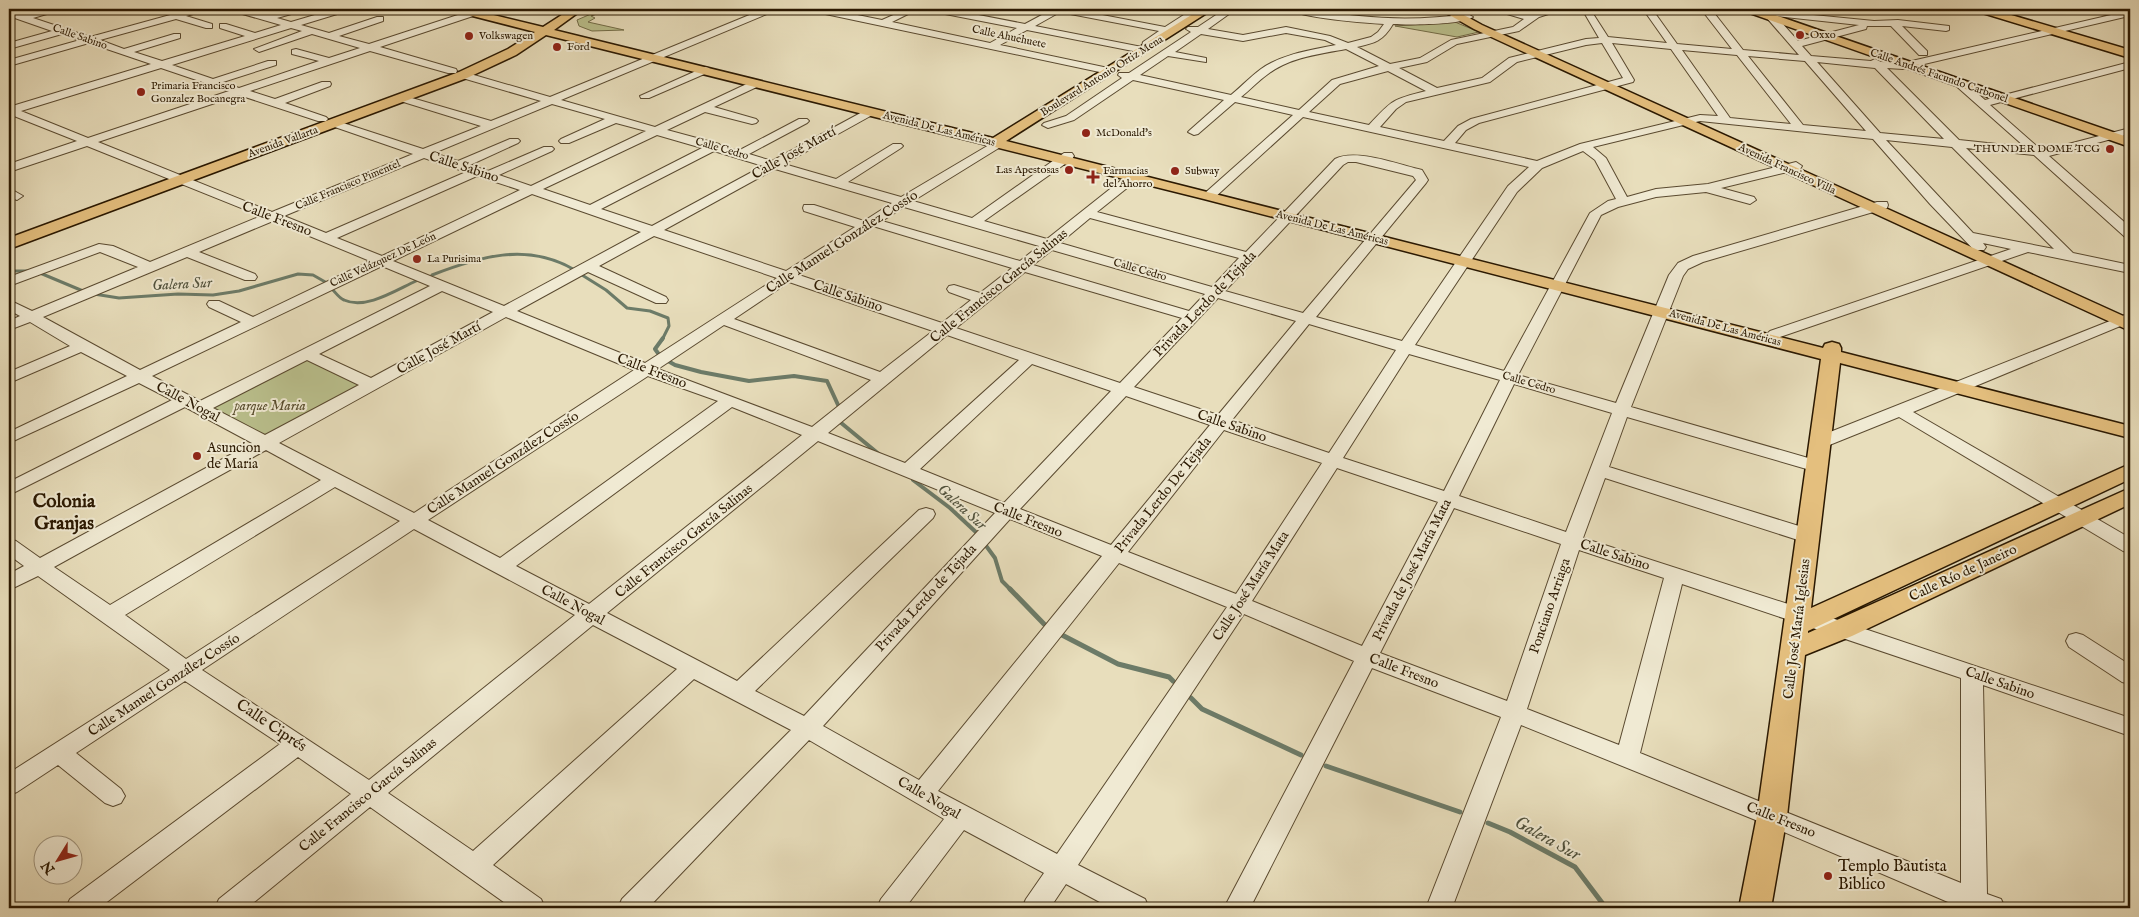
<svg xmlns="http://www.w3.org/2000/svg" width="2139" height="917" font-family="'IM FELL English',serif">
<rect width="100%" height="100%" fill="#e8debc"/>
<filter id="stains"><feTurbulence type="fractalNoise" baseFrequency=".004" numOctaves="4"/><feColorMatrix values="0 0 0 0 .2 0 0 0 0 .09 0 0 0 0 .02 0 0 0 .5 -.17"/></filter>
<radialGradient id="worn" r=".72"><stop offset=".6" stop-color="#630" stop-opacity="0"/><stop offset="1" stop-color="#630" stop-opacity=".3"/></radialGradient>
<path fill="#bac08d" stroke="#726c47" d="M600,10L603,12L591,16L595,18L588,22L624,30L592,31L579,26L577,20Z
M1455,22L1479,32L1457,37L1395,26Z
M306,358L362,386L269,438L209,406Z"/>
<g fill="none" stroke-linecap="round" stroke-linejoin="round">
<path stroke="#6c7b68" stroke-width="3" d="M9,271H27
M40,273L83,291
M432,275C479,257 526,242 573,269
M582,275L606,290L627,308L650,311L668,318L669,326L662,340
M332,289C336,293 339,298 344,300C366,310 396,290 416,281
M94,294L119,298L178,294L213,295L239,291L298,274L313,275L327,283"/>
<path stroke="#6c7b68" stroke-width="4" d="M660,356L655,349L663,338
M668,361L675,365L701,372L749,381L794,376L827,381L839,407
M840,422L880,455
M913,480L950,508L979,535
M984,543L995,558L1002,581L1011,590"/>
<path stroke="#6c7b68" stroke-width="5" d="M1010,589L1044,624
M1062,635L1118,664L1169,677L1173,681
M1191,698L1202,709L1301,755
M1326,766L1460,812
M1488,823L1510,832L1575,867L1606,908"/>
<g stroke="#5a4a30" stroke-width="2">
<path id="minor" d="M49,9H64L33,18L90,37L192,9H205L204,11L186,16L212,24V28H206L176,19L100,40L124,49L174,34H180V38L134,52L162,61L245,36L220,28V24H226L255,33L281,25L232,11L231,9H244L267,15L290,9H303L302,11L277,18L291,22L335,9H348L347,11L301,25L329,33L377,17H383V21L339,36L369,44L470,11H476V15L380,47L456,69L457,71L456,73H448L370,51L250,91L275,99L322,82H330L331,84L330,86L285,103L326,117L328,119L326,121H318L239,95L98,142L272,212L413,154L329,125L327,123L329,121H337L423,149L481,126L397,100L396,98L397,96H405L491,121L541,101L459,77L458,75L459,73H467L550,97L764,9H775L774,11L561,100L655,127L753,81H761L762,83L761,85L714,107L756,119L758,121L756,123L752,124L705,112L667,130L719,144L721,146L738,151L799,119H807L809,121L807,123L749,154L772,161L866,110H874L876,112L874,114L784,164L836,179L893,144H901L903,146L901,148L848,182L901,197L994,142H1002L1004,144L1002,146L913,201L972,218L1064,153H1072L1074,156L1072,159L984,221L1047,239L1134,170H1142L1144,173L1142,176L1097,212L1246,252L1335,159C1356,148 1399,165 1422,170L1428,180L1426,183L1316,317L1402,341L1508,186L1529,167L1303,117L1213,199L1209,200L1203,196L1205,193L1293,115L1235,102L1198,134L1194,135L1188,132L1190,130L1224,100L1133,80L1074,120L1048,128L1042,125L1044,123L1066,116L1122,78L1118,75L1119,73H1129L1191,32L1186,29L1188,27H1198L1225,9H1236L1208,29L1243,35L1286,27L1330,36L1348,43L1371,37L1378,32L1384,24C1367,23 1300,18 1289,9C1313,7 1336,14 1359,16C1396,20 1432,19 1468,14L1473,17C1462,25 1408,25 1393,24C1383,41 1375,43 1357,47L1390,64L1420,58L1451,40L1513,27L1524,19L1497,11L1496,9H1509L1530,15L1549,9H1564L1539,17L1519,31L1457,44L1427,62L1399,68L1437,88L1482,78L1509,58L1586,39L1599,38L1582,9H1590L1608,37L1667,43L1643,9H1652L1677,44L1732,49L1701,9H1711L1743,50L1799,55L1766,17L1772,15L1773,11L1874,21L1898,20L1949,26V30L1946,31L1902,26L1927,51V55H1919L1891,26H1867L1866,29L1802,46L1811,56L1871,61L1875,59L1881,62L1903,63L2111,15L2080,12L2076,9H2112L2115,10V14L2129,12V16L1903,69L1887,68L1959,140L2025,147L1955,85L1954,83L1955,81H1963L1985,100L2130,62V68L1990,105L2040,149H2049L2130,128V134L2049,156L2130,227V238L2125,237L2034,155L1966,148L2073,253L2130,265V273L2028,252L1780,337H1770L1767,334L1770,331L2011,249L1983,243L1986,247L1984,250H1974L1930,204L1873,139L1700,121L1593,147L1606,158L1627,197L1656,189L1708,184L1796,162L1802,166L1800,169L1721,188L1754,197L1756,200L1750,204L1706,192L1656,197L1618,207L1601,215L1518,375L1616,403L1669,275L1678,263L1693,256L1877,202H1887L1888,205L1887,208L1703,262L1688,269L1683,276L1631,407L1822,462L1825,466L1822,470L1816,472L1810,470L1627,417L1609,467L1815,531L1817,536L1815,541L1808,542L1801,541L1605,478L1583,538L1850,624L2130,718V736L1983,685L1987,894L2001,899L2005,908H1955V905L1763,823L1521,725L1452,908H1426L1501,717L1372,668L1250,908H1224L1354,661L1244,614L1078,865L1145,899L1149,908H1111L1066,884L1050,908H1022L1026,899L1044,873L964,830L905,908H877L881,899L944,819L809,740L648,908H618L622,899L791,730L694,679L493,865L541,899L545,908H512L370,807L247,908H215L219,899L351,794L298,757L99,908H66L70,899L280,744L185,681L76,753L121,789L125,796L121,803L113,806L105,803L58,765L17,792L9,795V773L170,670L38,576L9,590V574L24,566L9,555V539L16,541L40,558L252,443L185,407L9,495V482L172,400L139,383L9,443V432L127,376L81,352L9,383V372L70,346L30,322L9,330V321L20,316L9,310V300L32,311L138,267L100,252L9,286V277L99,244L113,246L150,262L261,216L87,146L9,172V164L77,141L9,114V107L151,64L89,43L9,66V60L80,40L62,34L9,49V43L52,31L9,16V10L24,15ZM1775,15L1776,16L1859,25L1798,41ZM291,28L302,31L254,49L259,52L262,51L312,34L360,48L329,58L296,49L292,50V54L319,61L239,88L223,82L276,65V61H268L213,79L172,65ZM1286,33L1325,40L1336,45C1311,50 1282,54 1261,69C1250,77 1241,87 1231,95L1140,75L1168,56L1206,62V58L1175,52L1201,34L1243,41ZM1602,43L1623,78L1471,119L1458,126L1444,141L1380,127L1396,109L1406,102L1490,82L1517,62L1586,45ZM1612,43L1671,49L1718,116L1700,115L1580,144L1537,161L1455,143L1466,130L1479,123L1633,82L1634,80ZM1346,49L1379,66L1332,80L1299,110L1241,97C1250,90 1258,81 1268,74C1290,57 1320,54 1346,49ZM1682,50L1737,55L1791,124L1730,118ZM1748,56L1805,61L1866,131L1803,125ZM1817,62L1875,68L1944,139L1880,133ZM161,68L229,91L88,138L21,111ZM1388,71L1426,91C1393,99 1392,100 1369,125L1309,112L1340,84ZM552,104L605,119L561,139L559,141L561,143H569L616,123L646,131L531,186L499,175L552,151L554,149L552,147H544L488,171L470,165L518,143L520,141L518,139H510L458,161L434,153ZM657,135L702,148L590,205L543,189ZM1886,140L1952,147L2054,249L1973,233ZM714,151L763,166L652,226L601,209ZM1583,151L1595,160L1616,199L1608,201L1590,213L1504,371L1415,345L1517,192L1542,168ZM424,158L466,172L326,233L284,216ZM1348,162H1356L1413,176L1416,180L1303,313L1225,291L1343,165ZM775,169L892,203L864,221L814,205H804L803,208L804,211L855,227L786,271L664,230ZM477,176L520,190L382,256L337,238ZM532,194L641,232L504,306L393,261ZM904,207L1039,246L1020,261L882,221ZM1090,218L1239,258L1212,287L1060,243ZM273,221L370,261L253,317L219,301H209L207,304L209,307L241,322L140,370L43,317L187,257L245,280H255L257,277L255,274L199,252ZM873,226L1012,268L980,293L954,285L949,286L947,289L949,292L971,300L942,323L799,275ZM654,236L777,278L645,363L517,311L588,272L656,303H666L668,300L666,297L599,266ZM1052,250L1205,294L1189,311L1033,265ZM382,266L430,286L200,401L152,376ZM1025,272L1182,318L1120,383L956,328ZM789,282L933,331L880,372L734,319ZM442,291L493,312L371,378L319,354ZM1218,298L1296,321L1218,415L1134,387ZM506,317L634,370L414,513L279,443ZM1309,324L1396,350L1329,453L1232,420ZM724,325L871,380L812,427L658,369ZM947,335L1019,360L905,463L828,433ZM1409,354L1500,380L1444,491L1343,458ZM307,360L359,385L265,435L213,408ZM1032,364L1111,391L1004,503L920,469ZM648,376L718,401L500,558L428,520ZM1514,384L1612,413L1566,532L1459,496ZM1126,396L1210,425L1111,545L1020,509ZM732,407L802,435L589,604L516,566ZM1224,430L1322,463L1236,594L1128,552ZM818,441L995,513L804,716L755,691L933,518L935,514L933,510L926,508L919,510L737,681L607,613ZM266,450L321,480L110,605L54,567ZM1337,468L1438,502L1362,646L1252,601ZM335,487L400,521L186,659L125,615ZM1454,508L1561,544L1507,701L1380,653ZM1010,519L1102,556L919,780L823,726ZM414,529L575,615L369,780L202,670ZM1579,550L1664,578L1619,745L1527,709ZM1119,563L1227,607L1057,854L938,791ZM1682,584L1961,678V883L1640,753ZM593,625L677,669L473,851L388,793Z
M811,9H828L882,20L907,9H918L892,22L990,43L1017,28L935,12L930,9H948L1025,24L1053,9H1071L1165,27L1193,9H1204L1151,45L1150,50L1143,53L1027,30L1000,45L1113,69L1114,71L1113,73L1109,74L816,12ZM1060,12L1159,31L1143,42L1142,47L1035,26Z
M705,67L709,68L710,70L709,72L649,98H641L640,96Z
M9,188L23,196L17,200L9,197Z
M2130,313V322L1913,412L2130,538V553L2123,551L1899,417L1827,446L1821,447L1815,446L1812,442L1815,438Z
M2076,633L2083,635L2130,665V684L2122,682L2069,647L2066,641L2069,635Z"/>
</g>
<g stroke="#2a1801" stroke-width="3">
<path id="major" d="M452,9H469L543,27L571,9H583L554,30L993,138L1201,9H1213L1006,141L1823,348L1825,344L1832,342L1839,344L1841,348V352L2130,426V438L1840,363L1811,608L2130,464V479L1808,631V633L2130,488V504L1852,636L1805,655L1787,816L1771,908H1739L1757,816L1821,359L1204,199L546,35L516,55L467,78L9,249V238L459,72L508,49L535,32L453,11Z
M1439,9H1453L1482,25L2130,319V331L1474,29Z
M1742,9H1758L2130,138V147L1744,11Z
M1974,9H1991L2130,50V58L1976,11Z"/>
</g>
<use href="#minor" fill="#f0ead3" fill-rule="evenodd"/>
<use href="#major" fill="#e4bf7e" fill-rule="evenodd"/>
</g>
<g fill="#8f2418" stroke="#f0ead3" stroke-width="2">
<circle cx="1800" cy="35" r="5"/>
<circle cx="469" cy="36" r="5"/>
<circle cx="557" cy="47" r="5"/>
<circle cx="141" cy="92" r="5"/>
<circle cx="1086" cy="133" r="5"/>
<circle cx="2110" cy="149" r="5"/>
<circle cx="1069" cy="170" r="5"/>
<circle cx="1175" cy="171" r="5"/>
<path d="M1090.5 169.5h5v5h5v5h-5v5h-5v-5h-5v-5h5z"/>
<circle cx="417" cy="259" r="5"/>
<circle cx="197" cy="456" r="5"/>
<circle cx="1828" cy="876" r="5"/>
</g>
<g text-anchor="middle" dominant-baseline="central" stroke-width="4" stroke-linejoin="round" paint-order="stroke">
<g font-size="11" fill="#2a1801" stroke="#f0ead3" text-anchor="start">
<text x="1810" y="35">Oxxo</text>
<text x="479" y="36">Volkswagen</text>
<text x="567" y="47">Ford</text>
<text x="151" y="86">Primaria Francisco<tspan x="151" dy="13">Gonzalez Bocanegra</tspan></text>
<text x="1096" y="133">McDonald's</text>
<text x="2100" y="149" text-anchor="end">THUNDER DOME TCG</text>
<text x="1059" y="170" text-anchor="end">Las Apestosas</text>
<text x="1103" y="171">Farmacias<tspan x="1103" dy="13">del Ahorro</tspan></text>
<text x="1185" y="171">Subway</text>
<text x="427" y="259">La Purisima</text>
</g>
<g font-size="11" fill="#2a1801" stroke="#f0ead3">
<text transform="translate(80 37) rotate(19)">Calle Sabino</text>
<text transform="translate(1009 37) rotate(12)">Calle Ahuehuete</text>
<text transform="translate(1102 76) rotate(-32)">Boulevard Antonio Ortiz Mena</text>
<text transform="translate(1939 76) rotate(19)">Calle Andrés Facundo Carbonel</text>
<text transform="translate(939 129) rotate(14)">Avenida De Las Américas</text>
<text transform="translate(283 142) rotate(-20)">Avenida Vallarta</text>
<text transform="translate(722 149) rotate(16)">Calle Cedro</text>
<text transform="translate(1787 169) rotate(25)">Avenida Francisco Villa</text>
<text transform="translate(348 185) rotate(-23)">Calle Francisco Pimentel</text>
<text transform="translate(1332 228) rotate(14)">Avenida De Las Américas</text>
<text transform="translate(383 260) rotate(-25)">Calle Velázquez De León</text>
<text transform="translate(1140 270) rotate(16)">Calle Cedro</text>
<text transform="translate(1725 328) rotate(15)">Avenida De Las Américas</text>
<text transform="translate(1529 383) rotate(16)">Calle Cedro</text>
</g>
<g font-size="14" fill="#2a1801" stroke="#f0ead3">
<text transform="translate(794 153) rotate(-29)">Calle José Martí</text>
<text transform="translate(464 167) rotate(18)">Calle Sabino</text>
<text transform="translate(277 219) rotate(21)">Calle Fresno</text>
<text transform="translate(842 242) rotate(-33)">Calle Manuel González Cossío</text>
<text transform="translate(999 286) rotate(-39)">Calle Francisco García Salinas</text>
<text transform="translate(848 296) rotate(19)">Calle Sabino</text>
<text transform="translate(1205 304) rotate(-46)">Privada Lerdo de Tejada</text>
<text transform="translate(439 348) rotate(-29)">Calle José Martí</text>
<text transform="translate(652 371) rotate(21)">Calle Fresno</text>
<text transform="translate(188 402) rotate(28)">Calle Nogal</text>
<text transform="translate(1232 426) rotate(19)">Calle Sabino</text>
<text transform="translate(503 463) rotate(-33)">Calle Manuel González Cossío</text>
<text transform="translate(1163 495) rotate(-51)">Privada Lerdo De Tejada</text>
<text transform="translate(1028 520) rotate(22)">Calle Fresno</text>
<text transform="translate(684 541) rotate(-39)">Calle Francisco García Salinas</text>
<text transform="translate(1615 555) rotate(18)">Calle Sabino</text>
<text transform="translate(1412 570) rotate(-63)">Privada de José María Mata</text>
<text transform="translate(1963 573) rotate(-25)">Calle Río de Janeiro</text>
<text transform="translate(1251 586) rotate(-57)">Calle José María Mata</text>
<text transform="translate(926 598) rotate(-47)">Privada Lerdo de Tejada</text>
<text transform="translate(573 605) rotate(28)">Calle Nogal</text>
<text transform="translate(1550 606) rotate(-71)">Ponciano Arriaga</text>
<text transform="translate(1797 629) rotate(-83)">Calle José María Iglesias</text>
<text transform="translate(1404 671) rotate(21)">Calle Fresno</text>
<text transform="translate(2000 683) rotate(19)">Calle Sabino</text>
<text transform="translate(164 685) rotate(-33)">Calle Manuel González Cossío</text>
<text transform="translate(368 795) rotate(-39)">Calle Francisco García Salinas</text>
<text transform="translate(929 798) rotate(30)">Calle Nogal</text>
<text transform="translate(1781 820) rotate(22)">Calle Fresno</text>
</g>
<g font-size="14" font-style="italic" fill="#554a2b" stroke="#f0ead3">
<text x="270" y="406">parque Maria</text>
</g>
<g font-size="14" fill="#2a1801" stroke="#f0ead3" text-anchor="start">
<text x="207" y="448">Asuncion<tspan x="207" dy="16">de Maria</tspan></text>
</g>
<g font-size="15" font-style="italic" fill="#50523d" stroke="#f0ead3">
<text transform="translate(182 284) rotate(-3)">Galera Sur</text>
<text transform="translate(962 507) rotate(42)">Galera Sur</text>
</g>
<g font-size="16" fill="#2a1801" stroke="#f0ead3">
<text transform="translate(271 726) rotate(34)">Calle Ciprés</text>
</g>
<g font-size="16" fill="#2a1801" stroke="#f0ead3" text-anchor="start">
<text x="1838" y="867">Templo Bautista<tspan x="1838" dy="18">Biblico</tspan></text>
</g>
<g font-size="18" font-style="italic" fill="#50523d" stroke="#f0ead3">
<text transform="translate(1547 839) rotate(29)">Galera Sur</text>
</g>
<g font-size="19" font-weight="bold" fill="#2a1801" stroke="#f0ead3">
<text x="64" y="502">Colonia<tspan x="64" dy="22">Granjas</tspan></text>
</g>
</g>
<rect width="2139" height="917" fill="none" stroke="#e8debc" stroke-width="30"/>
<rect x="10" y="10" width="2119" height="897" fill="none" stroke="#2a1801" stroke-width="2.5"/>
<rect x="15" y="15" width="2109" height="887" fill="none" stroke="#2a1801"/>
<g transform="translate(58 860) rotate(233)"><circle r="24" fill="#f0ead3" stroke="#a1967f"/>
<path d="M0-4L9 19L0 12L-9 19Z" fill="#8f2418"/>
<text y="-8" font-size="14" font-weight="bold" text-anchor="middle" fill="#2a1801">N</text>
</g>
<rect width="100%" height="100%" filter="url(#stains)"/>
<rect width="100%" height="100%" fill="url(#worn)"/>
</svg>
